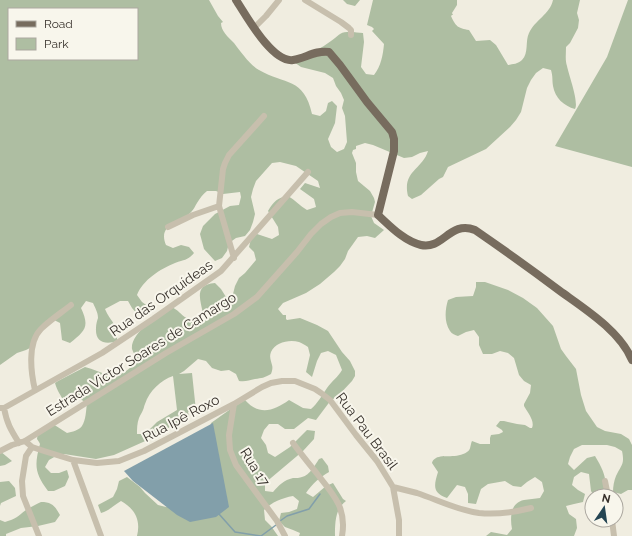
<svg xmlns="http://www.w3.org/2000/svg" width="632" height="536" font-family="Raleway,sans-serif">
<rect width="100%" height="100%" fill="#f0ede0"/>
<path fill="#aebea2" fill-rule="evenodd" d="M0,0H209L218,16L223,22L221,23C221,31 228,37 234,43C241,52 249,64 259,70C285,85 304,77 312,114L320,116L326,111L328,103L332,101L337,106L335,123L328,139L331,147L337,152L344,149L347,142L345,116L342,108L344,100L341,93L336,86L333,78L325,73L301,67L294,62L297,55C308,55 322,48 331,41C337,37 340,32 347,32C352,31 358,33 363,33L364,42L361,67L366,74L374,75C381,66 383,55 384,44L372,31L374,29L372,27L367,25L373,0H457V5L452,13L453,15H452L451,16C456,27 458,28 469,30L476,41L490,40L496,45L508,65C513,64 518,64 522,60C529,53 525,41 529,33C535,20 550,14 553,0H580L577,13L579,20L578,28L570,43L566,47C566,54 565,60 567,66C569,76 579,102 575,109C564,106 555,98 553,86C552,79 553,77 551,70L543,68L536,73L531,80L527,88L521,112L516,120L510,127L486,149L448,167L443,177L439,179L421,195L412,199L408,196C402,171 422,170 428,151L420,153L412,157L404,158L373,145L365,143L356,146V149L353,150L352,153L356,163V172L358,181L370,191L374,198L375,202L371,216L374,223L384,230L375,238L367,236L358,237L348,251L345,259L340,266L334,272L320,284L306,293L283,303L278,309L283,315H286V319L287,320L300,318L317,325L328,331L342,352L350,361L355,371V376L352,381L337,397L331,400L316,420L308,418L294,429H285L278,424H269L264,430L261,438L266,445L268,453L275,457L290,447L307,430L315,431L314,439L303,451L265,483V491L273,492C279,485 284,480 293,478C296,478 300,478 302,477C310,475 315,465 319,459L322,458L328,466L329,472C320,477 312,484 306,493L313,497L326,486L333,483L343,499L346,501C335,509 335,523 335,536H299L300,533L293,530L285,527L279,521L281,513L289,512L297,509L299,501L293,496C282,498 272,502 264,510L265,520L271,526L278,536H137C141,520 135,509 121,501C113,506 110,510 101,513L98,505L113,497L117,489L119,481L127,477L140,487L145,493L158,505L166,507H174C177,514 181,518 189,519L211,423L232,408L245,400C259,416 274,411 289,400L303,408L311,409C318,403 322,395 327,388C332,381 338,377 342,370L336,355L328,351L321,353L317,361L312,377L306,372L310,355L308,347C305,345 302,343 299,342C290,339 275,342 271,352C269,357 271,360 272,365C273,368 272,371 271,374C264,378 262,378 255,379C249,380 246,382 239,381L236,374L229,370L221,371L212,368L206,361L198,359L184,371L179,374L192,373L196,411L188,412L189,417L182,422L173,425L152,438L114,455L96,459L64,454L56,456L49,460L45,467L51,473H59L67,470L69,477L65,486L54,491H48C35,473 34,466 40,444L39,442L37,439L38,431L53,424L67,433C72,432 79,430 82,426C86,420 86,410 87,403L80,399L72,403L64,402C61,395 57,391 55,383L58,381L85,367C93,369 101,373 109,375C116,377 127,372 132,366C134,364 135,361 136,358C135,355 133,352 132,349C130,334 159,314 169,306C183,311 181,320 197,320L203,314C200,298 194,285 215,283L221,289L226,297L233,294L235,286L239,278L245,273L256,260L254,252L249,247L251,239L257,234L272,239L279,235L278,227L268,211C274,201 277,198 288,196C295,200 300,206 307,210L316,207L314,199L300,189L305,183L320,188L318,181L296,166L280,162L272,163L256,181L253,189L251,197L255,214L253,222L250,230L245,236L236,238L229,243L227,251L222,258L215,261L204,249L200,234L203,226L215,214L230,206L239,205L241,197L240,192L223,194L216,191H207C203,194 200,198 197,203C195,206 194,209 192,211C181,224 157,223 166,245L173,248L181,245L189,247L194,253C187,261 185,259 175,263C160,269 143,280 137,295L142,302L149,307L146,315L137,314L132,308L128,301H120L105,309C111,323 118,323 117,341C105,345 95,342 96,328C96,324 97,321 98,318C98,312 95,308 93,303L86,301L81,308C90,327 85,331 70,343L62,340L60,323L52,319L44,323L34,346L26,350L17,353L0,365ZM9,9H137V59H9ZM173,376L177,410L157,422L145,434H137C137,429 137,423 139,418C140,415 142,413 143,410C144,408 144,406 145,404C149,391 161,380 173,376Z
M343,0H360L355,6L347,4Z
M628,0H632V167L555,146L607,57Z
M476,282H485L508,290L523,298L537,308L553,326L561,349L566,356L576,369L581,395L586,411L597,427L605,431L621,434L629,439L632,445V490H628L621,494L613,492C613,486 614,481 616,476C621,465 625,465 622,451L615,447L607,445H582L574,449L570,457L568,464L574,470L587,458L595,456C603,469 609,482 604,496H594L591,491L589,474L581,472L574,477L572,485L578,490L585,494L583,502L574,504L566,506L569,514L576,519L577,528L574,536H486L491,532L507,535L512,529C510,518 510,503 524,500C529,499 535,499 540,498L544,491L542,482L535,477L527,482L521,487L513,486L505,481L488,484L481,489L476,504L468,503V494L465,487L457,485L447,498C432,493 434,485 438,472L432,463C433,460 433,460 436,458C443,454 457,459 467,452C471,450 470,445 472,441L480,444H490V438L491,435L499,434L503,432L502,430L496,426L500,421H504L517,424L525,425L530,428H532C535,421 528,413 524,406V404L530,393L531,385L524,381L519,375L514,358L508,353L500,351L492,354H483L479,345V337L474,330L466,332L458,336C455,335 452,334 450,331C444,322 445,310 448,300L456,297L473,296L476,287Z
M0,451L12,461L5,465L0,466Z
M9,481L15,488L16,496L1,503L0,506V482Z
M41,502C52,502 55,506 60,515L55,522L38,526L21,528L6,534V536H0V520L5,522C16,519 18,516 26,510C31,507 36,504 41,502Z"/>
<path fill="#829faa" d="M213,423L229,507L216,517L190,522L177,515L133,481L124,471Z"/>
<g fill="none" stroke-linecap="round" stroke-linejoin="round">
<path stroke="#829faa" stroke-width="1.5" d="M219,514L235,532L261,536L276,525
M280,521L287,516L309,509L320,494"/>
<path stroke="#c7bfad" stroke-width="6" d="M305,0L341,22L349,28L351,30V35
M254,28L266,16L279,0
M168,227L193,215L219,206
M234,258L219,206L223,169L225,163L229,155L264,116
M35,390C31,373 27,343 41,329C50,320 61,313 71,305
M234,404L229,435L230,450L236,465L277,521L285,536
M0,408H4L102,353L153,319L221,271L308,172
M4,408C7,424 11,430 19,443
M25,441L32,447L44,451L73,460L97,463L119,461L144,451L234,404L262,387L271,383L282,381H295L315,389L321,393L330,400L356,435L377,461L393,487L399,520V536
M293,443C301,454 310,465 318,475C334,495 347,509 342,536
M32,447L26,456L22,481L23,496L39,536
M0,451L12,445L25,441L166,353L234,314L257,297L297,252L311,234L321,224L331,217L340,213L352,212L378,215
M73,460L101,536
M605,481L608,496
M393,487C401,489 409,491 417,493C438,500 457,510 479,513C497,515 515,512 531,508
M612,520L614,536"/>
<path stroke="#776c5e" stroke-width="8" d="M236,0C246,15 272,63 293,60C306,58 315,50 329,52L340,65L367,102L392,132L394,139V151L378,215C390,226 404,241 421,245C443,250 450,220 475,230C504,250 532,270 560,291C585,309 620,331 632,360"/>
</g>
<g text-anchor="middle" dominant-baseline="central" stroke-width="4" stroke-linejoin="round" paint-order="stroke">
<g font-size="14" fill="#37312b" stroke="#f8f6ec">
<text transform="translate(161 298) rotate(-35)">Rua das Orquídeas</text>
<text transform="translate(141 354) rotate(-32)">Estrada Victor Soares de Camargo</text>
<text transform="translate(181 418) rotate(-28)">Rua Ipê Roxo</text>
<text transform="translate(367 431) rotate(53)">Rua Pau Brasil</text>
<text transform="translate(255 467) rotate(58)">Rua 17</text>
</g>
</g>
<rect x="8" y="8" width="130" height="52" fill="#f8f6ec" stroke="#aba79f"/>
<rect x="16" y="21" width="20" height="6" fill="#776c5e" stroke="#aba79f"/>
<text x="44" y="28" font-size="12" fill="#37312b">Road</text>
<rect x="16" y="38" width="20" height="12" fill="#aebea2" stroke="#aba79f"/>
<text x="44" y="48" font-size="12" fill="#37312b">Park</text>
<g transform="translate(604 508) rotate(13)"><circle r="19" fill="#f8f6ec" stroke="#aba79f"/>
<path d="M0-3L7 15L0 10L-7 15Z" fill="#254553"/>
<text y="-6" font-size="11" font-weight="bold" text-anchor="middle" fill="#37312b">N</text>
</g>
</svg>
